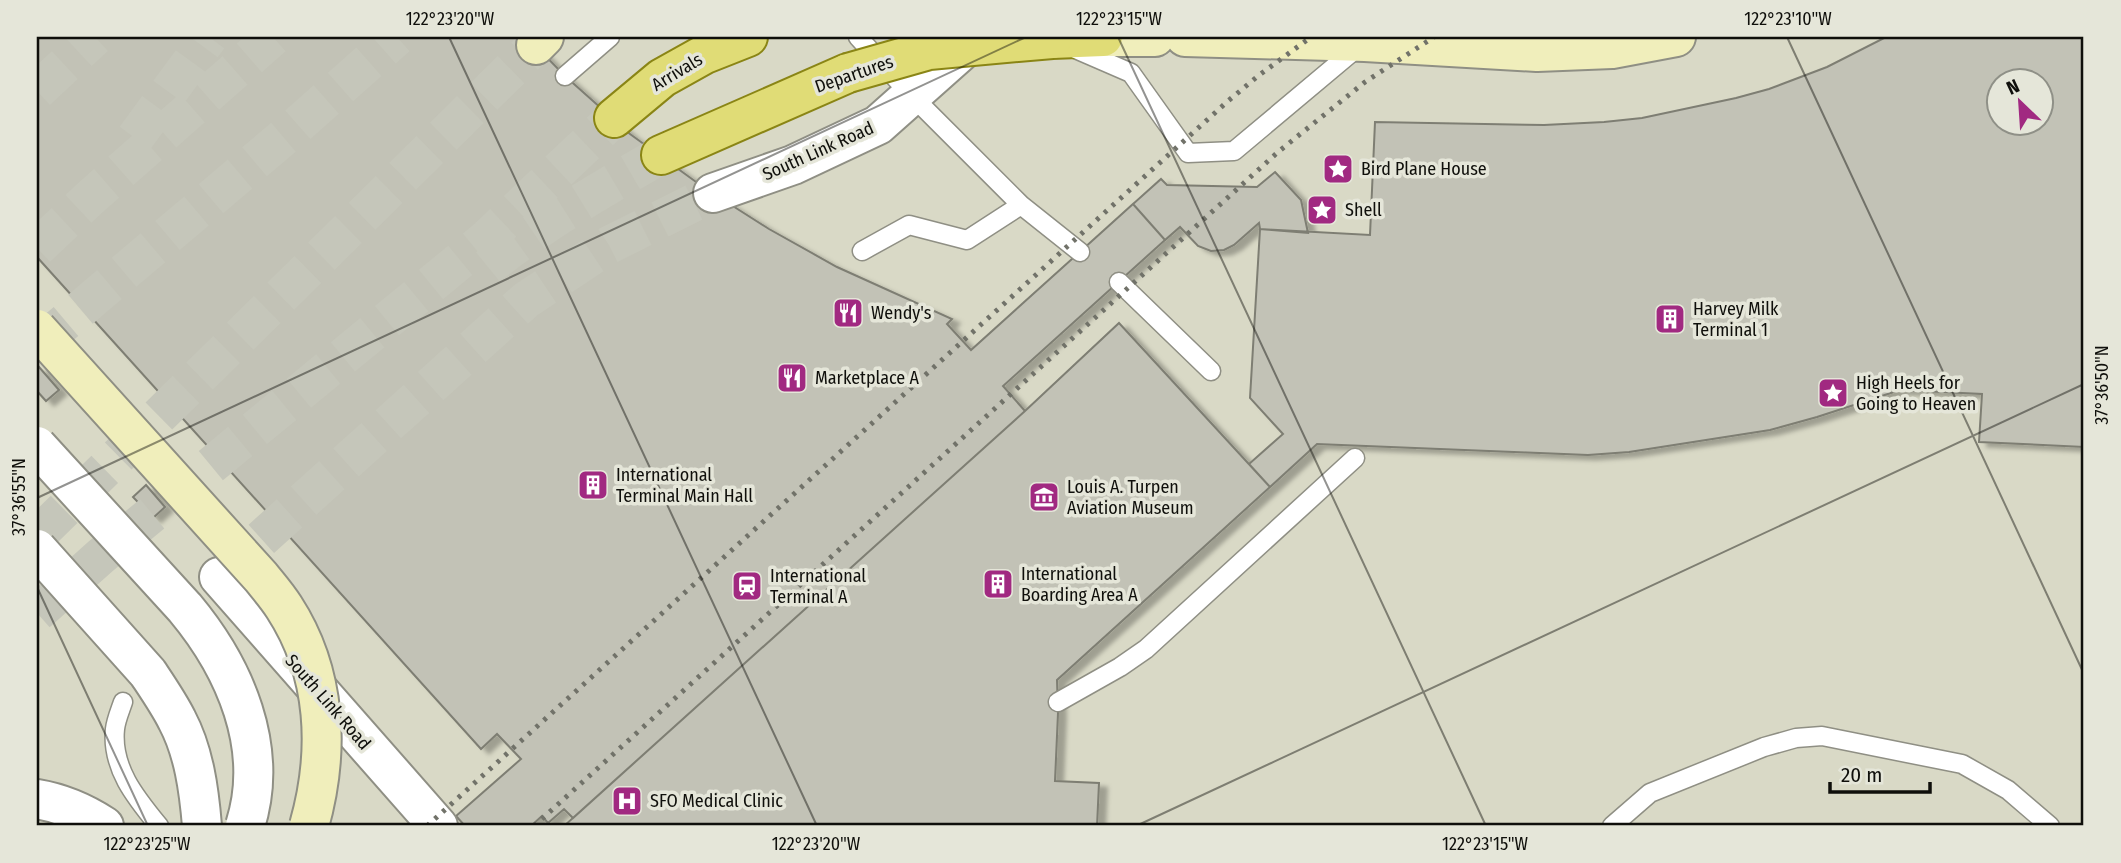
<svg xmlns="http://www.w3.org/2000/svg" width="2121" height="863" font-family="'Fira Sans Condensed',sans-serif">
<defs>
<filter id="shadow"><feDropShadow dx="8" dy="4.5" stdDeviation="2" flood-color="#0004"/></filter>
</defs>
<rect width="100%" height="100%" fill="#e5e6d9"/>
<path fill="#d9d9c6" fill-rule="evenodd" d="M37,37H2084V826H37ZM1998,80H2040V122H1998Z"/>
<path fill="#c2c2b6" stroke="#7e7e73" stroke-width="2" fill-rule="evenodd" filter="url(#shadow)" d="M37,37H527L565,76L630,134L703,187L769,229L837,267L952,319L947,324L971,350L1133,204L1165,240L1003,386L1025,411L573,818L564,809L548,823L542,816L531,826H465L456,816L521,759L497,734L481,749L37,257Z
M1886,37H2084V447L1979,442L1982,394L1900,390L1817,417L1770,430L1629,452L1588,455L1317,444L1270,487L1249,464L1283,434L1250,398L1260,229L1370,235L1375,122L1544,125L1604,122L1642,118L1736,98L1769,89L1827,67ZM1998,80H2040V122H1998Z
M1275,172L1301,200L1308,233L1260,229L1259,223L1234,245L1224,250L1211,251L1198,246L1180,227L1165,240L1133,204L1161,179L1167,185L1257,187Z
M1119,323L1270,487L1057,680L1058,713L1055,781L1099,783L1097,826H564L1025,411Z
M39,367L59,390L46,401L37,391V369Z
M146,485L165,507L153,518L133,497Z"/>
<g fill="none" stroke-linecap="round" stroke-linejoin="round">
<path stroke="#c5c6ba" stroke-width="38" stroke-dasharray="38 19" stroke-linecap="butt" d="M219,577L526,300L609,245L713,193"/>
<path stroke="#c5c6ba" stroke-width="38" stroke-dasharray="38 19" stroke-linecap="butt" d="M37,346L285,136L397,37
M37,536L536,45"/>
<path stroke="#c5c6ba" stroke-width="38" stroke-dasharray="38 19" stroke-linecap="butt" d="M37,91L95,37
M135,138L209,37
M37,248L90,198L273,37
M488,267C541,224 601,190 661,155
M37,613L101,556L485,240L614,118"/>
<g stroke="#8f8f84" stroke-width="21">
<path id="service" d="M858,37L912,96L1021,205
M1071,47L1131,73L1188,153L1234,151L1358,47
M565,76L610,37
M862,251L909,225L967,240L1021,205L1080,252
M1119,282L1211,371
M123,702C120,711 116,720 115,729C111,768 136,798 159,826
M1058,702L1120,667L1146,649L1355,458
M1612,826L1650,793L1764,747L1796,738L1822,736L1962,764L2008,790L2050,826"/>
</g>
<g stroke="#8f8f84" stroke-width="42">
<path id="tertiary" d="M713,193L793,165L878,125L977,37
M219,577L438,826
M37,799C61,803 84,813 104,826"/>
</g>
<g stroke="#8f8f84" stroke-width="42">
<path id="secondary" d="M1101,37H1155
M1185,37L1365,42L1537,52L1612,49L1676,37
M536,45L544,37"/>
</g>
<g stroke="#8a8515" stroke-width="42">
<path id="primary" d="M1052,39L1103,37
M614,118L662,78L705,54L748,37
M661,155L848,73"/>
</g>
<use href="#service" stroke="#fff" stroke-width="18"/>
<use href="#tertiary" stroke="#fff" stroke-width="38"/>
<use href="#secondary" stroke="#f0eebb" stroke-width="38"/>
<use href="#primary" stroke="#e0dc76" stroke-width="38"/>
<path stroke="#717269" stroke-width="5" stroke-dasharray="3.5 7" stroke-linecap="butt" d="M427,826L1228,101L1258,76L1311,37
M534,826L1278,152L1365,82L1434,37"/>
<g stroke="#8f8f84" stroke-width="42" stroke-linecap="butt">
<path id="tertiary-bridge" d="M37,446L185,608C235,668 270,748 245,826
M37,549L148,673C158,688 169,704 177,720C194,752 199,790 202,826"/>
</g>
<g stroke="#8f8f84" stroke-width="42" stroke-linecap="butt">
<path id="secondary-bridge" d="M37,329L261,577C269,587 277,596 284,607C327,673 330,752 309,826"/>
</g>
<g stroke="#8a8515" stroke-width="42" stroke-linecap="butt">
<path id="primary-bridge" d="M848,73L929,50L1052,39"/>
</g>
<use href="#tertiary-bridge" stroke="#fff" stroke-width="38"/>
<use href="#secondary-bridge" stroke="#f0eebb" stroke-width="38"/>
<use href="#primary-bridge" stroke="#e0dc76" stroke-width="38"/>
</g>
<path fill="none" stroke="#0f0f0b" stroke-width="2" stroke-opacity="0.45" d="M449,37L817,826M1118,37L1486,826M1787,37L2084,674M37,498L1026,37M37,587L148,826M1136,826L2084,384"/>
<defs>
<g id="sight-square" transform="scale(1.575)"><rect x="-9" y="-9" width="18" height="18" rx="4" fill="#a12981" stroke="#e5e6d9"/><path d="M0-6L1.8-2.2L6-1.7L2.9 1.2L3.7 5.4L0 3.3L-3.7 5.4L-2.9 1.2L-6-1.7L-1.8-2.2Z" fill="#fff"/></g>
<g id="restaurant-square" transform="scale(1.575)"><rect x="-9" y="-9" width="18" height="18" rx="4" fill="#a12981" stroke="#e5e6d9"/><path d="M-5-6h1v4h1v-4h1v4h1v-4h1v5L-1.5 .5V6h-2V.5L-5-1ZM5-6V6H3V1.5H1.5Q1.5-4 5-6Z" fill="#fff"/></g>
<g id="building-square" transform="scale(1.575)"><rect x="-9" y="-9" width="18" height="18" rx="4" fill="#a12981" stroke="#e5e6d9"/><path d="M-4-6H4V6H1V3H-1V6H-4ZM-2.5-4.3h1.7v1.8h-1.7ZM.8-4.3h1.7v1.8H.8ZM-2.5-1h1.7V.8h-1.7ZM.8-1h1.7V.8H.8Z" fill="#fff"/></g>
<g id="museum-square" transform="scale(1.575)"><rect x="-9" y="-9" width="18" height="18" rx="4" fill="#a12981" stroke="#e5e6d9"/><path d="M0-6L6-3V-2H-6V-3ZM-5-1h2V3h-2ZM-1-1h2V3h-2ZM3-1h2V3H3ZM-6 4H6V6H-6Z" fill="#fff"/></g>
<g id="station-square" transform="scale(1.575)"><rect x="-9" y="-9" width="18" height="18" rx="4" fill="#a12981" stroke="#e5e6d9"/><path d="M-3-6H3Q5-6 5-4V2Q5 4 3 4L4.5 6H3L1.5 4h-3L-3 6H-4.5L-3 4Q-5 4-5 2V-4Q-5-6-3-6ZM-3.5-4v3h7v-3ZM-3.5 1v1.5H-2V1ZM2 1v1.5H3.5V1Z" fill="#fff"/></g>
<g id="hospital-square" transform="scale(1.575)"><rect x="-9" y="-9" width="18" height="18" rx="4" fill="#a12981" stroke="#e5e6d9"/><path d="M-5-5h3v3.5h4V-5h3V5h-3V1.5h-4V5h-3Z" fill="#fff"/></g>
</defs>
<g fill-rule="evenodd">
<use href="#sight-square" x="1338" y="169"/>
<use href="#sight-square" x="1322" y="210"/>
<use href="#restaurant-square" x="848" y="313"/>
<use href="#building-square" x="1670" y="319"/>
<use href="#restaurant-square" x="792" y="378"/>
<use href="#sight-square" x="1833" y="393"/>
<use href="#building-square" x="593" y="485"/>
<use href="#museum-square" x="1044" y="497"/>
<use href="#building-square" x="998" y="584"/>
<use href="#station-square" x="747" y="586"/>
<use href="#hospital-square" x="627" y="801"/>
</g>
<g text-anchor="middle" dominant-baseline="central" stroke-width="7" stroke-linejoin="round" paint-order="stroke">
<g font-size="18" fill="#0f0f0b" stroke="#e5e6d9">
<text transform="translate(677 72) rotate(-31)">Arrivals</text>
<text transform="translate(854 74) rotate(-19)">Departures</text>
<text transform="translate(818 151) rotate(-24)">South Link Road</text>
<text transform="translate(328 702) rotate(49)">South Link Road</text>
</g>
<g font-size="18" fill="#0f0f0b" stroke="#e5e6d9" text-anchor="start">
<text x="1361" y="169">Bird Plane House</text>
<text x="1345" y="210">Shell</text>
<text x="1693" y="309">Harvey Milk<tspan x="1693" dy="21">Terminal 1</tspan></text>
<text x="871" y="313">Wendy's</text>
<text x="815" y="378">Marketplace A</text>
<text x="1856" y="383">High Heels for<tspan x="1856" dy="21">Going to Heaven</tspan></text>
<text x="616" y="475">International<tspan x="616" dy="21">Terminal Main Hall</tspan></text>
<text x="1067" y="487">Louis A. Turpen<tspan x="1067" dy="21">Aviation Museum</tspan></text>
<text x="1021" y="574">International<tspan x="1021" dy="21">Boarding Area A</tspan></text>
<text x="770" y="576">International<tspan x="770" dy="21">Terminal A</tspan></text>
<text x="650" y="801">SFO Medical Clinic</text>
</g>
</g>
<rect width="2121" height="863" fill="none" stroke="#e5e6d9" stroke-width="77"/>
<g transform="translate(2020 102) rotate(335)"><circle r="33" fill="#e5e6d9" stroke="#8f9087" stroke-width="2"/>
<path d="M0-5L12 26L0 18L-12 26Z" fill="#a12981"/>
<text y="-10" font-size="19" font-weight="bold" text-anchor="middle" fill="#0f0f0b">N</text>
</g>
<path d="M1830 782v10h100v-10" fill="none" stroke="#0f0f0b" stroke-width="3.5"/>
<text x="1841" y="782" font-size="21" fill="#0f0f0b" stroke="#e5e6d9" stroke-width="5" paint-order="stroke">20 m</text>
<rect x="38" y="38" width="2044" height="786" fill="none" stroke="#0f0f0b" stroke-width="2.5"/>
<g font-size="18" text-anchor="middle" fill="#0f0f0b">
<text x="450" y="25">122°23'20"W</text>
<text x="1119" y="25">122°23'15"W</text>
<text x="1788" y="25">122°23'10"W</text>
<text transform="translate(2102 385) rotate(-90)" y="6">37°36'50"N</text>
<text transform="translate(19 497) rotate(-90)" y="6">37°36'55"N</text>
<text x="147" y="850">122°23'25"W</text>
<text x="816" y="850">122°23'20"W</text>
<text x="1485" y="850">122°23'15"W</text>
</g>
</svg>
